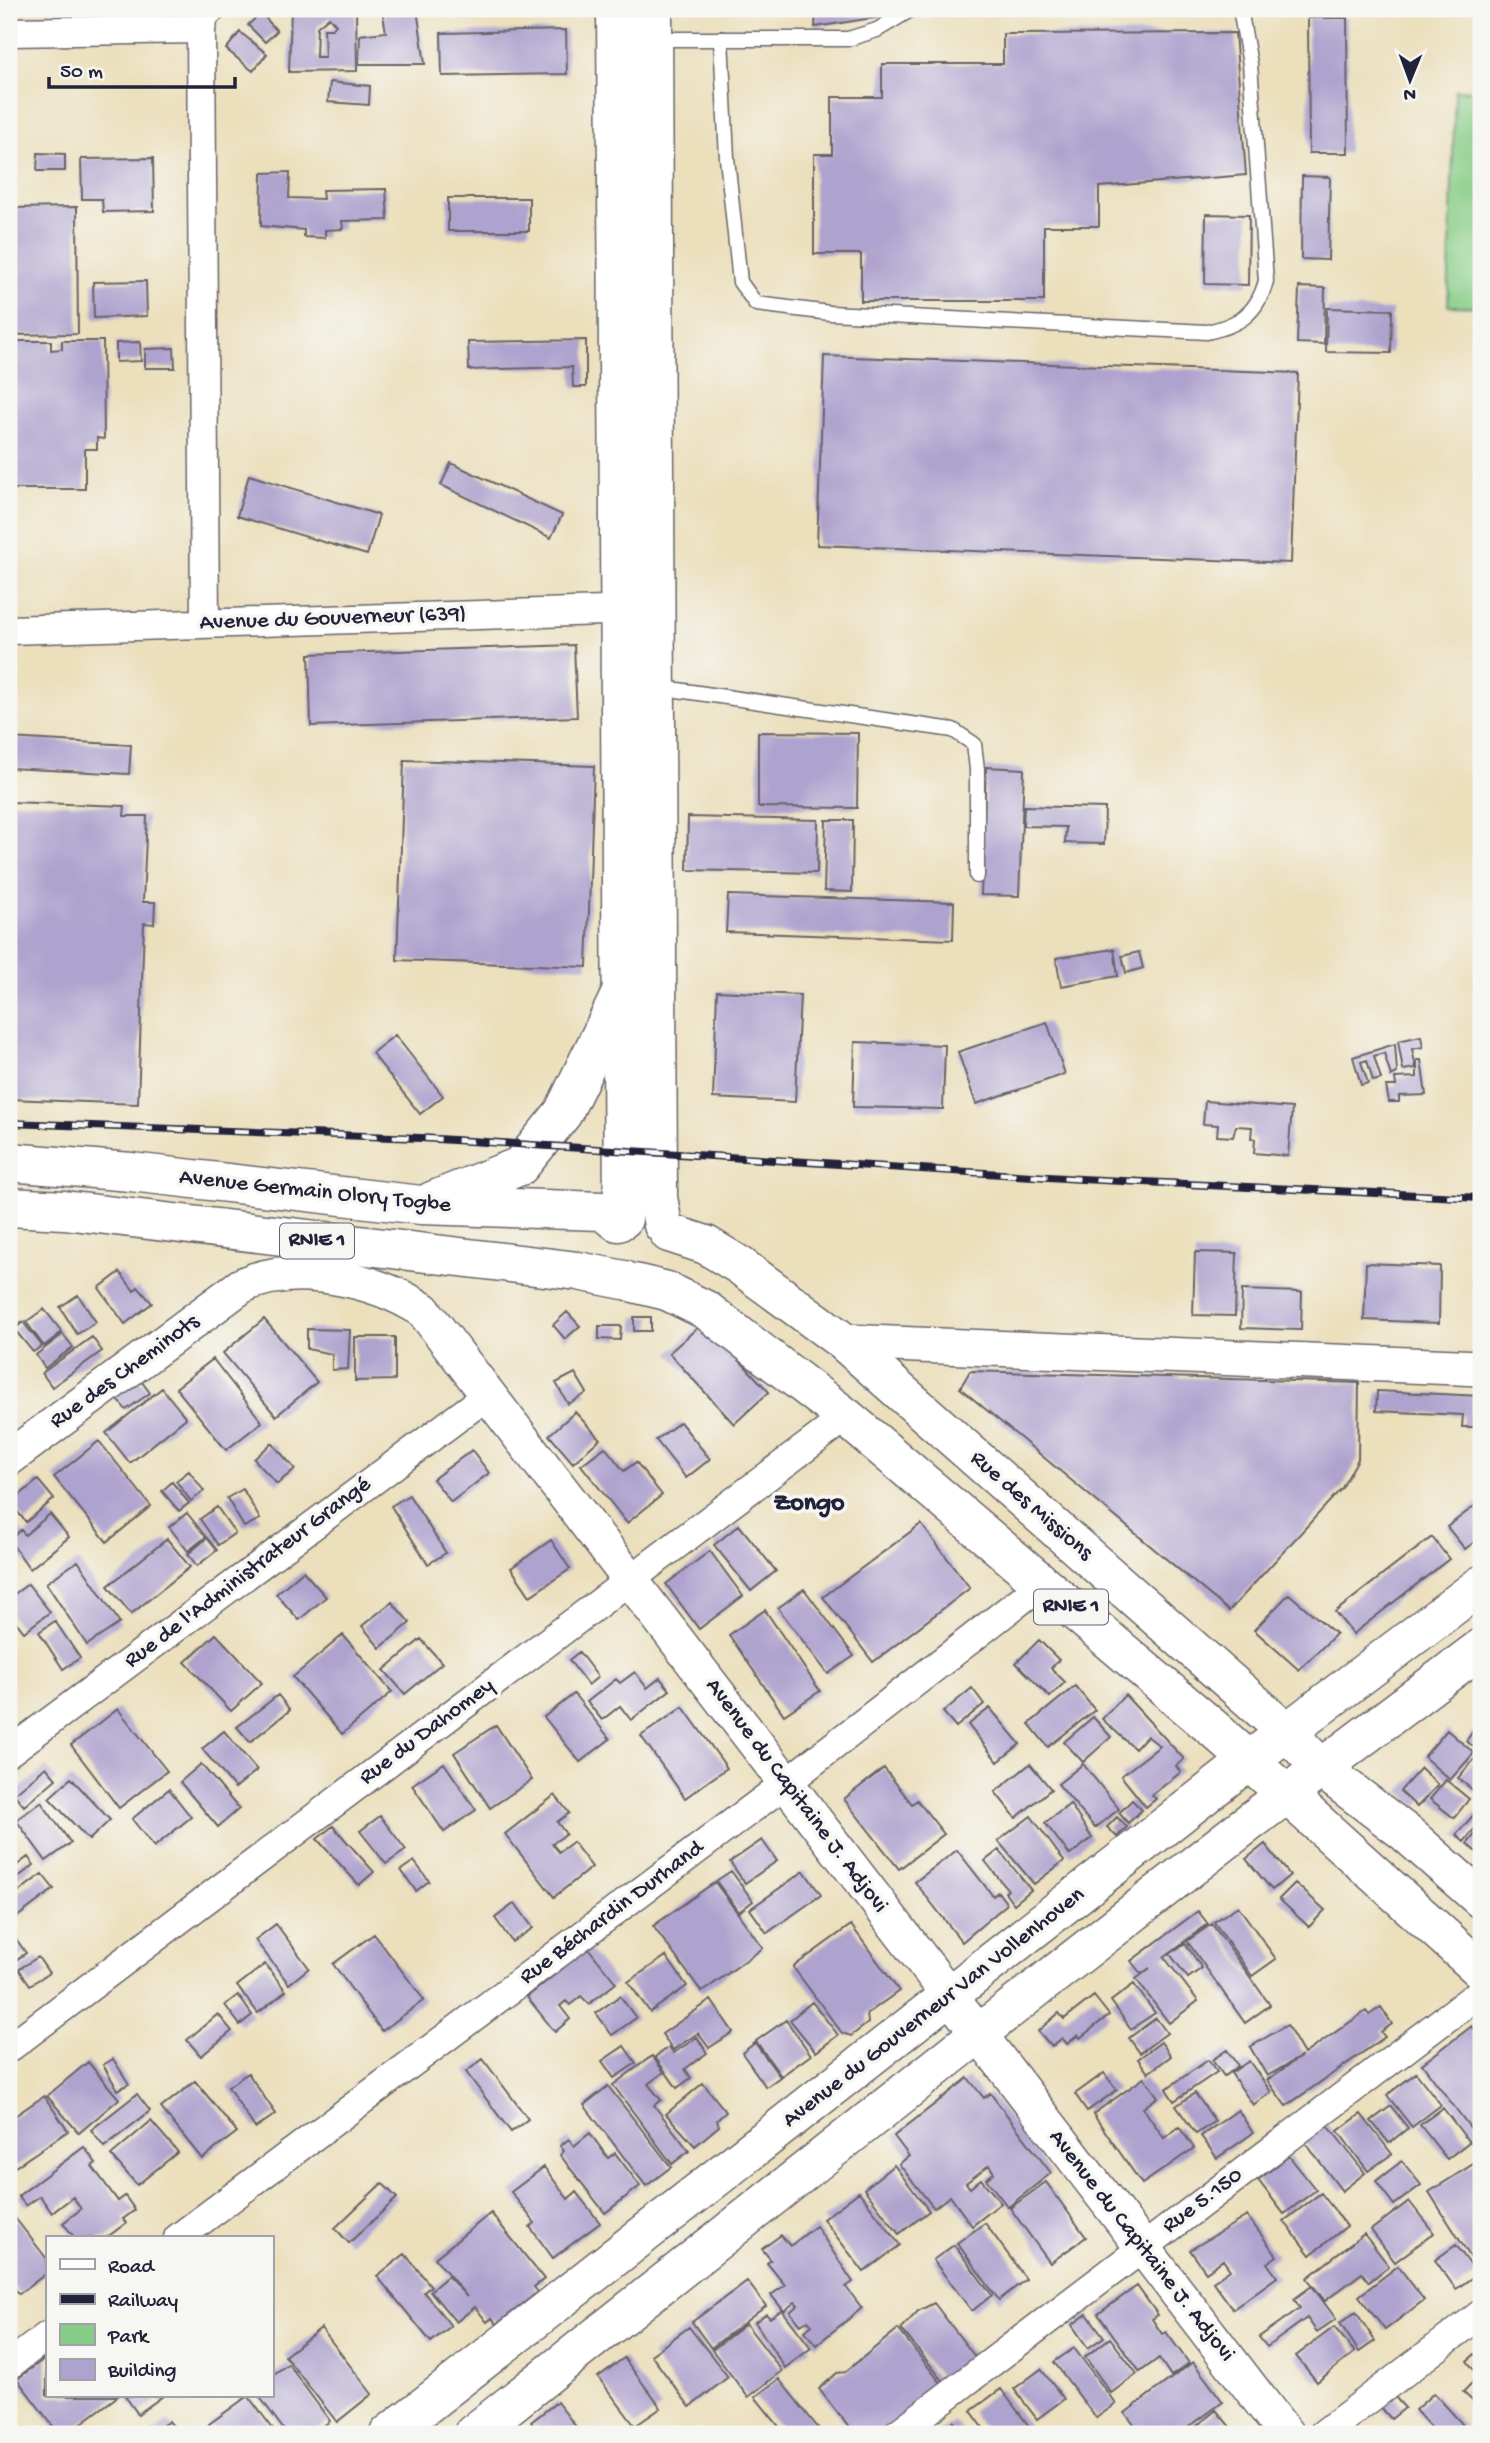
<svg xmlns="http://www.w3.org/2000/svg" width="1490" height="2443" font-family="'Gochi Hand',sans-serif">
<rect width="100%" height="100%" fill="#f6f6f2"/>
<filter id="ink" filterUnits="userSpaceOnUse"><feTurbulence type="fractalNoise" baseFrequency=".0143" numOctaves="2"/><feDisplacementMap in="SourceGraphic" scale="14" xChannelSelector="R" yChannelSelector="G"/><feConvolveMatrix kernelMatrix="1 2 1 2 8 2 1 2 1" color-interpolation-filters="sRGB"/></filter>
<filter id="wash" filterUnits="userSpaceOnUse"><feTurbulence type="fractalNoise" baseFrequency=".00686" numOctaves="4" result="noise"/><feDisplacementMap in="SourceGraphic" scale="28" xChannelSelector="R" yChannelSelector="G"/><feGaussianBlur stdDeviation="1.57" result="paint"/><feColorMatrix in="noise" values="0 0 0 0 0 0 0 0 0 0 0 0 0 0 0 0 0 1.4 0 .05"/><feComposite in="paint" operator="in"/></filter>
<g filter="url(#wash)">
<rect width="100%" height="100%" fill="#ebdfbc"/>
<path fill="#88cd87" stroke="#557861" stroke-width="2" d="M1455,90L1481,91V307L1448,306Z"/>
<g id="blocks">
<path fill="#aea2ce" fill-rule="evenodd" d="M291,9H356L357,71L289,72ZM329,17L336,25L332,29H324L325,57H316L317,27Z
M382,9H417L425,64H359L360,35L386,32Z
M440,9H514V11L440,13Z
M816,9H886V16L815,27Z
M1310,9H1347V12L1310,11Z
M261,13L277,31L265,42L248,25Z
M1308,18H1347L1348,153H1309Z
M566,30L567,74L442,76L441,33Z
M240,32L267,54L253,71L226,49Z
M1235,33L1246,175L1099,187V226H1044V301H861V254H814V154H832V97H882V64H1003V34Z
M330,82L370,86L369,105L328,102Z
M38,153L65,154V171H37Z
M153,158L154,211L103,212L102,199H82L81,159Z
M290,172L289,198L323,199L322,190L386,189L388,220L342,221L343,229L325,230V238L304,237V230L261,226L262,173Z
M1302,176L1330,177L1328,260L1301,259Z
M448,198H529V231H448Z
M77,207L78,334L9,335V208Z
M1206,214L1249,215L1248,285L1205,284Z
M146,281L147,316L94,318L93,282Z
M1299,287L1325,288L1324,344L1297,343Z
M1327,308L1392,310L1391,353L1326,352Z
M586,340V387H573L572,367L469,370L468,342Z
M9,341H51V350L62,349V341H103L104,439L97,438V449H85V489H9Z
M140,342L141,361L116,362V343Z
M174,348L175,368H145V349Z
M824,356L1298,373L1291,563L817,545Z
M451,463L562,515L551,538L441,485Z
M249,475L379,515L367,555L237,516Z
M574,645L577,717L311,726L309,654Z
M758,732L858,733L857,808L758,807Z
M9,738L131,745L129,774L9,768Z
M404,760L594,766L587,967L397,960Z
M986,767L1024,769L1019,896L981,895Z
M9,802L125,806L124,816H147L143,902H155L154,924L144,923L138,1104L9,1099Z
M1024,806L1105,808L1104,844L1065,843L1066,827L1023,826Z
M688,817L818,820L817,873L687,870Z
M826,820H853L852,892L824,891Z
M728,895L954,902L953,940L726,932Z
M1114,949L1118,976L1061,986L1056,958Z
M1139,952L1143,968L1126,973L1122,956Z
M717,991L800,995L795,1102L713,1098Z
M1047,1022L1065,1074L976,1104L958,1052Z
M395,1035L443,1096L420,1114L372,1053Z
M1421,1036L1423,1047L1412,1049L1416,1068L1403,1070L1398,1041Z
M855,1042L945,1045L943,1109L853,1107Z
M1395,1044L1397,1073L1391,1076L1384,1053L1374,1056L1381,1079L1373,1081L1367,1060L1361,1062L1368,1083L1361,1085L1353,1057Z
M1417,1060H1421L1426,1095L1399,1096V1102H1389L1386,1086H1396L1395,1078L1417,1077Z
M1205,1101L1292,1108L1288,1156L1254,1153L1255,1139L1251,1138L1252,1127L1236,1126L1233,1137L1217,1136L1218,1125L1203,1124Z
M1195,1252L1237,1253L1235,1316L1193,1315Z
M1366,1263L1440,1266L1439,1323L1364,1320Z
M120,1272L134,1291L138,1287L152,1303L125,1324L99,1288Z
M1242,1290L1302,1292L1301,1330L1241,1328Z
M78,1295L96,1322L77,1334L60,1307Z
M44,1309L62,1332L44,1346L26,1322Z
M567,1312L580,1326L565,1339L553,1325Z
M634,1317H651V1331H634Z
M264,1319L317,1382L276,1416L223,1353Z
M23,1322L42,1346L33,1352L14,1329Z
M704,1322L769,1392L734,1424L669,1353Z
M599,1326H621L620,1340L599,1339Z
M307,1329L350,1330L348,1369L332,1370V1354L307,1349Z
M63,1334L73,1347L45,1368L36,1355Z
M92,1337L102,1351L52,1387L42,1373Z
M355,1337H395V1380L355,1381Z
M213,1359L262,1422L226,1450L176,1388Z
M970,1371L1359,1383L1358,1459L1342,1488L1229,1611L960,1388Z
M575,1373L587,1393L568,1404L556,1383Z
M139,1378L150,1393L126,1410L115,1396Z
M162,1388L186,1418L130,1463L106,1433Z
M1377,1391L1481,1396V1416L1475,1415L1474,1427H1462L1463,1415L1376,1411Z
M575,1412L600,1439L573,1463L549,1435Z
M680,1422L710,1459L686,1478L656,1440Z
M99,1441L151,1506L107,1542L54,1477Z
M272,1443L295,1469L277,1484L254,1459Z
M605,1447L624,1471L636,1462L662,1495L627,1523L581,1465Z
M472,1450L489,1473L451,1502L433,1479Z
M189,1471L204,1491L191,1501L176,1481Z
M38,1480L54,1499L26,1522L10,1503Z
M172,1482L189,1503L179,1511L162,1491Z
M243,1489L260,1519L244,1527L227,1498Z
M409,1495L446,1553L428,1564L391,1506Z
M1481,1501V1537L1465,1549L1447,1527Z
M217,1507L235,1533L218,1545L200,1519Z
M187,1513L206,1537L188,1551L169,1527Z
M50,1514L69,1537L30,1569L9,1540L21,1530L25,1535Z
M921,1524L970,1588L873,1662L823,1597Z
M739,1525L776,1571L751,1591L714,1545Z
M1432,1537L1449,1559L1353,1634L1335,1612Z
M207,1538L217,1550L197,1566L188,1554Z
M167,1539L190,1567L131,1614L108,1586Z
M551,1540L570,1569L530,1596L511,1568Z
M710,1551L743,1596L699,1629L666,1584Z
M78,1561L120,1623L87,1645L46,1583Z
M303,1571L326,1597L299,1620L276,1594Z
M28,1584L50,1612L24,1632L9,1613V1598Z
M804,1589L854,1656L828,1674L778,1608Z
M1289,1594L1336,1634L1299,1670L1254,1630Z
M392,1602L410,1623L380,1648L362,1626Z
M765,1610L820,1691L784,1715L729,1635Z
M55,1621L80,1658L63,1669L39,1632Z
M216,1634L262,1683L231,1711L185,1662Z
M343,1635L392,1692L342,1734L293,1677Z
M421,1639L442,1663L405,1694L384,1670Z
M1039,1640L1059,1660L1051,1668L1065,1682L1050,1697L1016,1663Z
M579,1652L598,1677L588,1685L569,1660Z
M635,1672L647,1688L660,1678L670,1690L631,1720L620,1706L602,1720L587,1702L616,1679L620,1683Z
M1075,1686L1095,1710L1048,1747L1029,1724Z
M972,1688L984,1704L956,1727L943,1712Z
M574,1694L610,1739L580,1762L544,1717Z
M278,1695L290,1710L250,1742L237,1727Z
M1125,1695L1184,1759L1176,1766L1181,1772L1152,1795L1156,1799L1146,1807L1121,1776L1160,1746L1147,1736L1135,1749L1102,1719Z
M683,1707L727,1768L685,1798L641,1736Z
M990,1708L1020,1744L998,1762L968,1725Z
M118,1709L167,1771L119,1808L71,1745Z
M1093,1717L1111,1737L1083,1762L1064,1742Z
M1481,1720V1752L1466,1741Z
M496,1725L532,1780L490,1808L454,1753Z
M1447,1730L1474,1753L1450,1780L1424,1757Z
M224,1731L257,1770L235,1788L202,1749Z
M1478,1755L1481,1757V1797L1458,1778Z
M444,1763L476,1810L444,1832L412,1785Z
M201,1764L239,1809L218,1827L180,1782Z
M1030,1764L1051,1789L1016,1818L995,1792Z
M1083,1764L1119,1809L1095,1828L1058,1784Z
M46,1767L56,1779L24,1806L14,1794Z
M884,1768L912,1804L917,1800L944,1834L899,1869L844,1799Z
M1421,1768L1438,1785L1417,1807L1400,1791Z
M71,1778L110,1820L89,1840L49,1798Z
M1446,1780L1469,1799L1454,1818L1430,1799Z
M169,1789L191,1817L154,1847L132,1819Z
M555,1795L569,1813L557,1822L566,1834L552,1844L559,1852L573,1842L592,1867L554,1897L505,1834Z
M1132,1800L1142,1810L1128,1823L1119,1813Z
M41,1802L71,1843L46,1861L16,1820Z
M1070,1804L1092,1838L1070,1855L1045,1823Z
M1477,1811L1481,1821L1464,1842L1456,1835Z
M380,1816L406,1850L386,1864L360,1831Z
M1031,1816L1064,1861L1034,1884L998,1841Z
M1117,1817L1127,1827L1117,1837L1107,1827Z
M333,1826L374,1872L359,1885L317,1839Z
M1481,1827V1856L1467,1844Z
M762,1840L777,1861L745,1883L730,1862Z
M1265,1844L1290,1875L1272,1890L1246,1859Z
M957,1850L993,1896L998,1892L1007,1904L962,1942L915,1882Z
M999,1850L1031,1890L1014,1904L1005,1892L1008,1890L985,1861Z
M28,1857L34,1865L9,1884V1871Z
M414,1861L429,1881L416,1891L401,1870Z
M731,1871L753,1901L739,1912L716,1881Z
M804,1871L821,1895L767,1933L750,1909Z
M42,1874L54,1889L13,1920L9,1915V1899Z
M715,1882L763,1948L702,1992L653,1926Z
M1295,1883L1325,1910L1309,1927L1279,1899Z
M515,1903L533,1928L512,1942L495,1918Z
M1238,1906L1276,1959L1252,1976L1214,1922Z
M1198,1911L1208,1924L1164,1957L1198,2001L1169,2023L1136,1979L1150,1968L1141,1974L1131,1961Z
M276,1924L309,1968L289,1984L255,1940Z
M1212,1924L1270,2005L1245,2023L1187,1941Z
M851,1925L899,1991L867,2014L868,2023L851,2036L842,2033L793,1967Z
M9,1929L26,1953L9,1965Z
M374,1934L424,2000L382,2031L333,1964Z
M1185,1943L1202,1968L1188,1978L1170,1954Z
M588,1948L616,1983L589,2004L581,1996L570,2005L566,2001L560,2006L570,2019L555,2032L527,1997Z
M666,1956L687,1986L650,2012L628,1982Z
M38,1957L49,1973L30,1985L19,1969Z
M265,1964L286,1991L258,2013L237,1986Z
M1134,1984L1155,2013L1131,2029L1111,2001Z
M238,1995L252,2015L240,2025L225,2005Z
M620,1996L636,2018L612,2035L596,2013Z
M1094,1996L1109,2015L1080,2038L1078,2035L1067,2044L1062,2038L1052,2047L1038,2031L1059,2013L1064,2019Z
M711,2000L733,2032L709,2048L698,2033L673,2050L662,2034Z
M812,2002L838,2035L816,2052L790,2020Z
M1381,2007L1392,2024L1381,2032L1385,2037L1286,2106L1267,2080L1302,2056L1267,2076L1250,2047L1287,2025L1304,2054L1366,2011L1369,2015Z
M218,2014L232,2031L201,2056L187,2040Z
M1156,2018L1167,2033L1140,2053L1129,2038Z
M786,2020L811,2055L781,2076L756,2041Z
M1472,2026L1481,2037V2136L1478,2138L1422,2064Z
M697,2037L707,2053L685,2069L691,2078L677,2088L655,2057L669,2047L674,2053Z
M1161,2042L1171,2056L1148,2073L1138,2059Z
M755,2043L780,2077L766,2087L742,2053Z
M624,2046L636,2063L614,2078L602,2061Z
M1227,2050L1238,2066L1224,2076L1212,2060Z
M652,2056L664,2072L648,2084L661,2100L654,2105L689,2151L672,2164L613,2085Z
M113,2059L129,2084L118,2090L103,2065Z
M483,2059L528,2119L511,2132L466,2072Z
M1208,2060L1217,2072L1174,2101L1166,2089Z
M1249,2061L1271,2092L1253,2105L1231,2073Z
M88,2062L119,2099L79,2133L47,2096Z
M248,2073L276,2114L255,2128L228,2087Z
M1104,2073L1117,2090L1087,2111L1075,2094Z
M1416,2073L1441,2105L1412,2127L1387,2095Z
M968,2078L984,2098L990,2093L1051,2173L1008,2207L986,2179L994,2173L989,2165L966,2183L970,2188L981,2179L1001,2203L972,2226L950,2196L934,2208L899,2164L909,2156L894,2136Z
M1144,2078L1158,2097L1143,2108L1164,2138L1179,2127L1194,2148L1142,2184L1093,2114Z
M195,2081L237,2132L202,2159L161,2108Z
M703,2083L726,2112L717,2120L719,2126L695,2146L666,2114Z
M608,2086L671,2167L646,2186L584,2105Z
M1195,2093L1215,2121L1196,2134L1176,2106Z
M137,2094L150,2111L104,2147L91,2130Z
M44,2096L68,2131L9,2171V2120Z
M1391,2106L1408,2128L1389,2143L1371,2121Z
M1443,2108L1469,2142L1447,2159L1420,2125Z
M1238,2110L1253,2133L1217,2158L1201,2136Z
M1361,2114L1392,2154L1368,2171L1338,2131Z
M151,2121L178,2152L137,2185L111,2155Z
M1327,2124L1365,2173L1342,2191L1304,2141Z
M590,2133L608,2158L615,2153L640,2186L605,2213L560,2155L564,2151L560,2146L569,2139L574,2146Z
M84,2147L96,2163L92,2166L118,2201L125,2196L135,2210L123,2219L126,2223L106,2238H75L63,2223L81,2209L73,2197L52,2213L40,2196L26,2206L18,2196Z
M1289,2156L1316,2190L1284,2214L1258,2180Z
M1402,2161L1421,2185L1394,2205L1376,2181Z
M1475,2163L1481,2173V2252L1471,2258L1429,2192Z
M894,2165L929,2211L899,2234L864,2189Z
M544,2167L568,2199L576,2192L600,2223L553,2258L530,2227L535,2223L511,2192Z
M1046,2182L1086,2237L1050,2263L1010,2208Z
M382,2183L397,2198L349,2243L335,2228Z
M859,2192L900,2245L864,2272L823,2219Z
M1321,2193L1347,2226L1310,2255L1284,2221Z
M1409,2201L1434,2233L1395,2262L1371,2230Z
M491,2213L544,2279L534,2287L538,2292L497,2324L492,2318L487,2322L475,2307L456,2322L430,2291L448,2276L467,2297L435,2258Z
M12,2214L47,2259V2273L19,2294L9,2281V2216Z
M1247,2216L1277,2256L1267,2263L1277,2277L1233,2309L1213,2282L1230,2270L1223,2260L1206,2272L1190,2250Z
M985,2223L1026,2279L999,2300L957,2243Z
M816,2226L853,2282L846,2287L862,2308L816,2345L805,2331L812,2325L808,2320L801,2325L790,2312L798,2305L795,2302L784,2311L771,2295L785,2285L767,2263L771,2260L762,2249L781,2235L790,2246Z
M1364,2234L1389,2266L1369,2282L1362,2273L1325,2301L1307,2278Z
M954,2245L992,2295L972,2311L933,2260Z
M1456,2245L1477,2274L1456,2289L1435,2260Z
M405,2254L431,2286L424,2292L451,2326L431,2342L377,2276Z
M1398,2266L1424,2300L1385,2330L1359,2296Z
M747,2281L766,2306L711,2348L692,2322Z
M1137,2286L1158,2315L1152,2319L1162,2334L1166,2332L1189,2363L1171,2376L1159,2358L1140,2372L1098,2314Z
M1312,2286L1336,2319L1317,2332L1307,2318L1267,2347L1259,2337L1300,2308L1294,2299Z
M934,2303L979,2362L948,2387L901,2329L918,2311Z
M782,2310L811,2348L785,2368L755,2322L766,2314L770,2318Z
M1356,2312L1375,2341L1359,2352L1340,2323Z
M1087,2314L1104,2337L1088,2348L1072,2325Z
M746,2324L782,2371L748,2397L712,2350Z
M689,2327L728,2377L690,2407L651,2355Z
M1334,2327L1355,2352L1317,2382L1296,2356Z
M321,2328L372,2394L337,2422L285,2356Z
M898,2329L948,2392L887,2434H854L819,2389L837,2373L845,2372Z
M1110,2338L1137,2374L1111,2393L1085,2357Z
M1074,2348L1116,2404L1096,2418L1054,2362Z
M1481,2349V2379L1467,2361Z
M47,2357V2396H118L67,2434H59L17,2379Z
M624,2358L661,2408L635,2426L598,2377Z
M1193,2362L1223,2402L1179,2434H1141L1125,2413Z
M288,2364L330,2421L317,2431L320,2434H287L259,2396H271V2376Z
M1041,2369L1064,2399L1037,2419L1014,2389Z
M779,2379L823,2434H785L755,2397Z
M1475,2380L1481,2386V2409L1463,2392Z
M1001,2389L1035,2434H988L971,2411Z
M1434,2393L1464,2426L1455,2434H1437L1415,2410Z
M125,2396H163L138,2414Z
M248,2396L277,2434H217L209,2424Z
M1394,2396L1405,2408L1391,2419L1381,2407Z
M557,2402L580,2432L577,2434H540L531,2422Z
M1216,2410L1236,2434H1187Z
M9,2419L22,2434H9Z
M169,2421L179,2434H150Z
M954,2421L964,2434H936Z
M1481,2421V2434H1464Z"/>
</g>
</g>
<g filter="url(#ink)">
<use href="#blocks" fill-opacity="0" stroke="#686468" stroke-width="2"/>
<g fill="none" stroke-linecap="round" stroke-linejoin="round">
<g stroke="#686468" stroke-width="17">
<path id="service" d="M721,38L727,158L740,282L756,304L830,313L1207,332C1239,325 1257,314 1266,281L1250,64L1240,9
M654,39H848L877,30L912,9
M657,687L953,730L974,744L977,769V876"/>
</g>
<g stroke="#686468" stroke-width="31">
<path id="minor" d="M9,32L201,29
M205,623L201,29L205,14L211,9
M9,630L637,610
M9,1752L488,1395
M9,2048L846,1417
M178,2238L786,1783L1043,1583
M9,2365L47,2336
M897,2434L1478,1994
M1323,2434L1481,2314"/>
</g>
<g stroke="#686468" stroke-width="38">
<path id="tertiary" d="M844,1342L1481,1368
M9,1458L241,1286C294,1260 376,1279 423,1310L1286,2434"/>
</g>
<g stroke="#686468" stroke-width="41">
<path id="secondary" d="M389,2434L1247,1762L1481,1585
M473,2434L978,2034L1243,1827L1481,1648"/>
</g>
<g stroke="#686468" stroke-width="41">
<path id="primary" d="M616,9L623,1219
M653,9L658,1198L663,1225"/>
</g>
<g stroke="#686468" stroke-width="41">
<path id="trunk" d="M9,1162L131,1172L421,1205L602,1211L618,1222
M432,1201L520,1166L563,1113L624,987
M9,1207L64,1210L578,1271L624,1280
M669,1233L706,1245L739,1265L844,1342L1287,1732L1322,1769L1406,1833L1481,1899
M634,1283L667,1291L706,1310L846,1417L1214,1729L1481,1970"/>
</g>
<use href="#service" stroke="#fff" stroke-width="14"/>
<use href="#minor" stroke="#fff" stroke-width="28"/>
<use href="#tertiary" stroke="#fff" stroke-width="35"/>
<use href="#secondary" stroke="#fff" stroke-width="38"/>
<use href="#primary" stroke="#fff" stroke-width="38"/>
<use href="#trunk" stroke="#fff" stroke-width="38"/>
<g stroke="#22223b" stroke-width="8">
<path id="rail" d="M9,1123L421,1138L1081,1179L1481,1198"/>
</g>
<use href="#rail" stroke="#f6f6f2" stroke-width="5" stroke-dasharray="16" stroke-linecap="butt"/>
</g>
</g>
<g text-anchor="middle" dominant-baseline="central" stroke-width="7" stroke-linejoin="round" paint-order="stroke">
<g fill="#f6f6f2" stroke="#626272" stroke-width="2">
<rect x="280" y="1223.5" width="74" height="35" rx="5"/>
<rect x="1034" y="1589.5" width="74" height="35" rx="5"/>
</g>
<g font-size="21" font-weight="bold" fill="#22223b">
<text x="317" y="1241">RNIE 1</text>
<text x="1071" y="1607">RNIE 1</text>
</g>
<g font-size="23" fill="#22223b" stroke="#f6f6f2">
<text transform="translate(333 619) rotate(-2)">Avenue du Gouverneur (639)</text>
<text transform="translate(315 1192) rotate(6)">Avenue Germain Olory Togbe</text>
<text transform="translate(125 1372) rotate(-36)">Rue des Cheminots</text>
<text transform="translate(1031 1506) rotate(41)">Rue des Missions</text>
<text transform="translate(248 1573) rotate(-37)">Rue de l'Administrateur Grangé</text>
<text transform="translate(427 1732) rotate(-37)">Rue du Dahomey</text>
<text transform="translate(796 1796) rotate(53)">Avenue du Capitaine J. Adjovi</text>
<text transform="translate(612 1913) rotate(-37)">Rue Béchardin Durhand</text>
<text transform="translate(934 2008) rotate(-38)">Avenue du Gouverneur Van Vollenhoven</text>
<text transform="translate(1203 2201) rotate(-37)">Rue 5.150</text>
<text transform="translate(1141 2246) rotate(52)">Avenue du Capitaine J. Adjovi</text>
</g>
<g font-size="26" font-weight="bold" fill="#22223b" stroke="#f6f6f2">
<text x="809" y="1504">Zongo</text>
</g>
</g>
<rect width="1490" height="2443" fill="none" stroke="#f6f6f2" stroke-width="35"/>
<rect x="46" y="2236" width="228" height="161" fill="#f6f6f2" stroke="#a1a1a9" stroke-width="2"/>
<rect x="60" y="2259" width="35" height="10" fill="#ffffff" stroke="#a1a1a9" stroke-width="2"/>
<text x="108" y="2272" font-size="21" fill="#22223b">Road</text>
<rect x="60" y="2294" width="35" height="10" fill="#22223b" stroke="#a1a1a9" stroke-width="2"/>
<text x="108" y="2306" font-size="21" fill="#22223b">Railway</text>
<rect x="60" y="2324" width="35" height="21" fill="#88cd87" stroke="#a1a1a9" stroke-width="2"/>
<text x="108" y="2342" font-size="21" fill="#22223b">Park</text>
<rect x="60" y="2359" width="35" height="21" fill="#aea2ce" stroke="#a1a1a9" stroke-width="2"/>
<text x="108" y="2376" font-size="21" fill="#22223b">Building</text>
<g transform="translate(1410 80) rotate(181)" stroke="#f6f6f2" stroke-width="5" paint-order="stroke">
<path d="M0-5L12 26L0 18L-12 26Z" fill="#22223b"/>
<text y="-10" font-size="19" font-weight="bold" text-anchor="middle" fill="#22223b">N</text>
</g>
<path d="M49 77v10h186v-10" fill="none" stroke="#22223b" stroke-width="3.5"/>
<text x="60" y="77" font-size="21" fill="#22223b" stroke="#f6f6f2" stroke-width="5" paint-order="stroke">50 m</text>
</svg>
